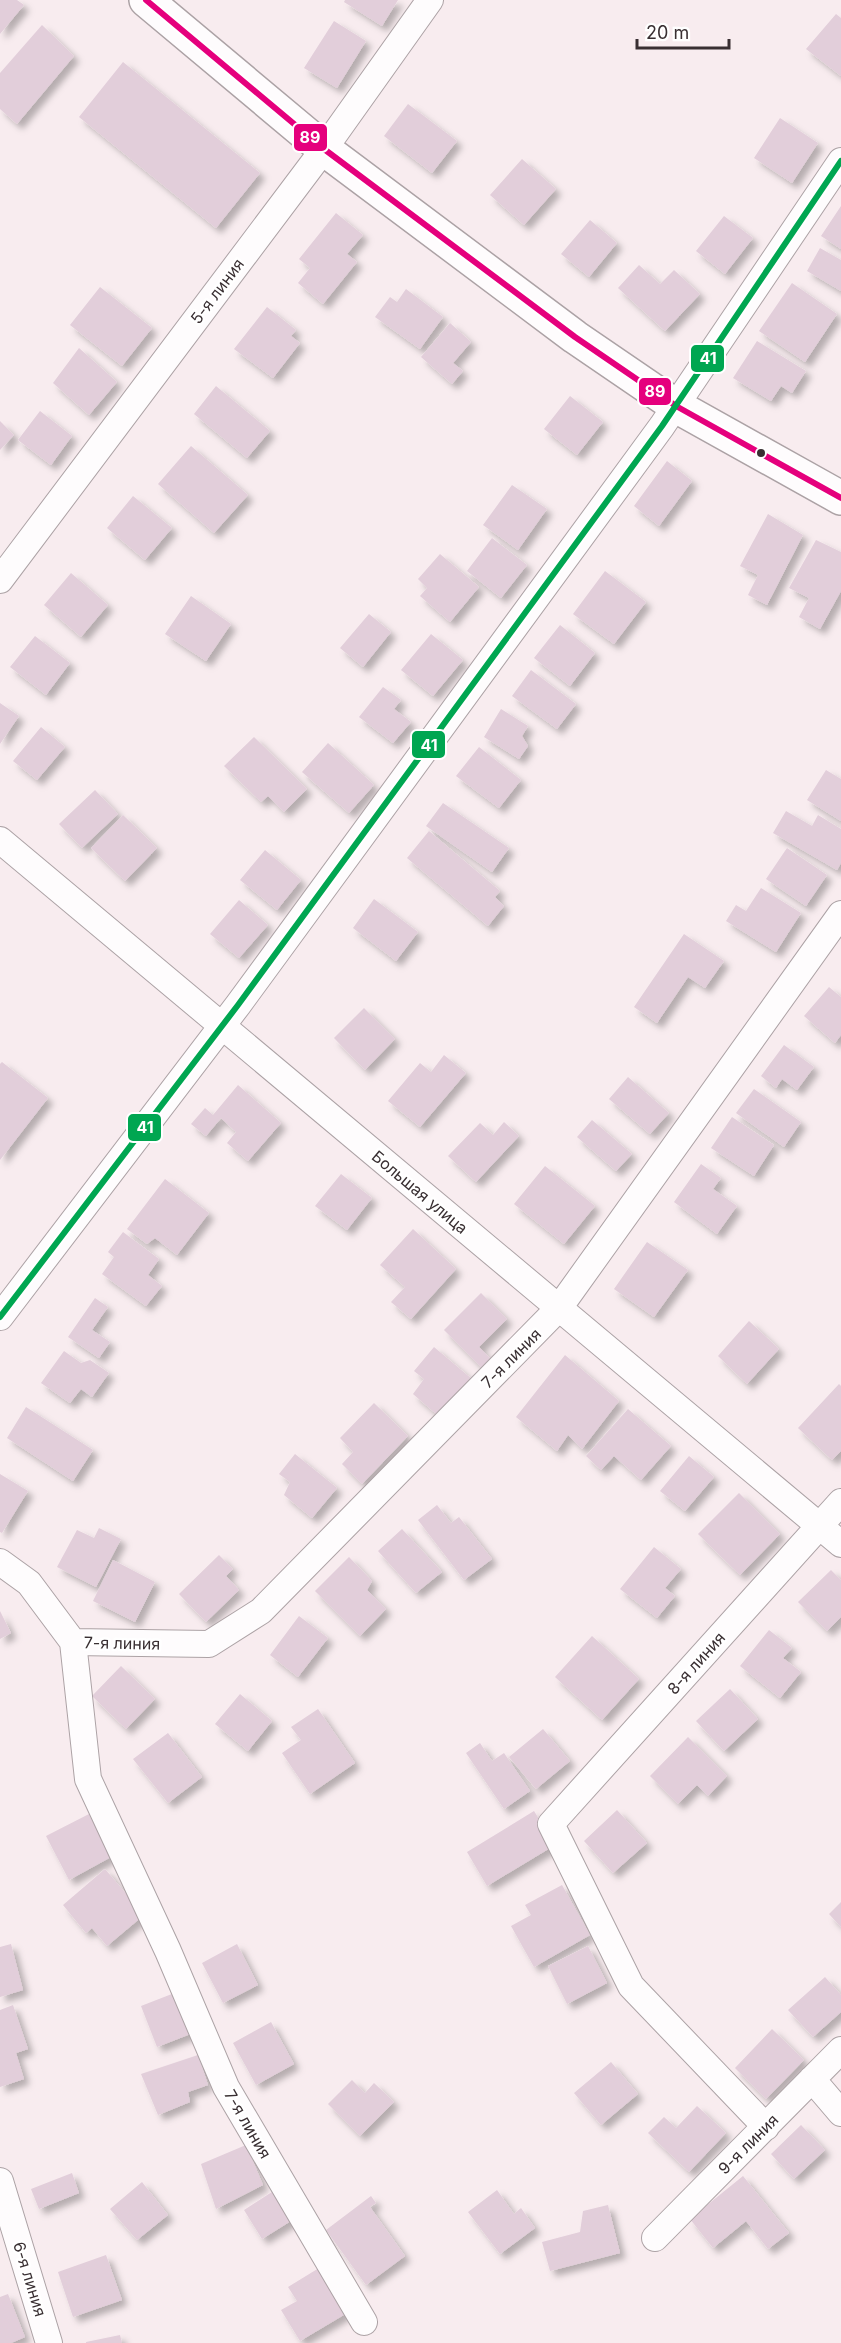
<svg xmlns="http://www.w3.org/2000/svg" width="841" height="2343" font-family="Inter,sans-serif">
<defs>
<filter id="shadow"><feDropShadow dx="5.5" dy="5.5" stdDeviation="3" flood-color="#0004"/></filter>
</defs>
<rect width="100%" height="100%" fill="#f8ecef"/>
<path fill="#e2ceda" filter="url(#shadow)" d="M0,0H17L24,5L0,34Z
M345,0H398L382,26L344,2Z
M836,14L841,18V76L806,49Z
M334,21L366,41L337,88L304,68Z
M42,25L74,56L17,124L0,109V73Z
M123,62L260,173L216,228L79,117Z
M408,104L457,141L432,173L384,136Z
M780,118L818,143L792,183L754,158Z
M522,159L556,189L524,225L490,195Z
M841,206V249L821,236Z
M336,213L363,235L347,254L357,262L323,304L298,283L310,268L299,259Z
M724,216L753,238L725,274L696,251Z
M590,220L617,243L589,277L561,254Z
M820,248L841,260V291L807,271Z
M639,265L660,284L674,270L700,294L665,331L618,288Z
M792,283L837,314L805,362L759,331Z
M100,287L152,328L122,366L70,325Z
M406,289L443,317L420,349L375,317L390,297L397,302Z
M267,307L296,330L291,336L300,343L273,378L234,349Z
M450,323L471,342L453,363L463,371L452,384L421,357Z
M757,341L806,371L792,393L781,386L771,401L733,378Z
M79,348L117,382L89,415L53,383Z
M216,386L270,431L247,458L194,414Z
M570,396L603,422L577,455L544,429Z
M40,411L72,436L51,465L18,440Z
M0,421L14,435L0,450Z
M191,446L248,495L214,533L158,484Z
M667,461L692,481L659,526L634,506Z
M512,485L547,509L518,550L483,525Z
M133,496L172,528L145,560L107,528Z
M768,514L803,535L767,605L748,595L758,575L740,566Z
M492,538L527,565L501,598L467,571Z
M816,540L841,552V591L820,629L799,617L809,598L789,588Z
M440,554L479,587L450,622L420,596L427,588L418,579Z
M605,571L646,602L614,644L573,614Z
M71,573L108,605L81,637L44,605Z
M191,596L231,624L206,661L165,634Z
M369,614L391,632L363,667L340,648Z
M560,625L595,653L570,686L534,658Z
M431,634L463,660L433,696L401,670Z
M35,636L70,663L46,695L10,667Z
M531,670L576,704L557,729L512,696Z
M383,687L401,700L394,709L411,722L393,743L359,717Z
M0,703L19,716L0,744Z
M501,709L528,726L522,736L528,746L519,759L484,737Z
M41,727L65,747L37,780L13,761Z
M254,737L307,789L284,812L268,796L261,802L224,766Z
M328,743L374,785L349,813L302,772Z
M479,747L521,780L499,808L456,776Z
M826,770L841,779V821L807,800Z
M95,790L118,814L82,848L59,824Z
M443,803L509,848L492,872L426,826Z
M786,811L812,826L818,815L841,829V863L837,870L773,833Z
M123,815L157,848L125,881L91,848Z
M429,831L500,891L495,897L504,906L488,926L407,858Z
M787,848L827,875L806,906L766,879Z
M265,850L301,880L277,910L240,880Z
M761,888L801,913L776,952L726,921L736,905L746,911Z
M374,899L418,932L396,961L353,928Z
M239,900L268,925L239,958L210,934Z
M684,934L724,961L705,988L688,977L657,1023L634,1007Z
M829,987L841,997V1035L835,1043L804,1016Z
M364,1008L395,1039L365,1070L334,1038Z
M784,1045L814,1067L797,1090L782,1079L776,1088L761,1076Z
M444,1055L466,1073L420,1127L388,1101L420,1063L431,1072Z
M2,1062L48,1098L0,1160V1064Z
M628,1077L669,1113L650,1134L609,1099Z
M238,1085L281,1123L248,1161L227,1143L236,1132L221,1118L206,1136L191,1124L205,1108L213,1115Z
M754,1089L801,1122L784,1147L736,1113Z
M732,1117L774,1145L754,1176L711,1148Z
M592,1120L632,1154L616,1171L577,1137Z
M504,1122L519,1136L476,1182L448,1156L480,1123L493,1135Z
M701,1164L721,1178L713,1189L737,1206L717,1234L674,1202Z
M545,1166L595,1206L564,1244L514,1204Z
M341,1174L372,1198L347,1230L315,1206Z
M165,1179L209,1213L177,1255L155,1238L147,1244L127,1229Z
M413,1229L456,1269L411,1319L391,1302L405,1287L380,1265Z
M123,1232L159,1259L148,1275L162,1286L146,1306L102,1274L114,1257L108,1252Z
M647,1242L688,1270L654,1317L614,1289Z
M481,1293L507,1319L479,1347L492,1360L483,1369L444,1330Z
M95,1298L108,1307L92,1330L110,1342L99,1358L68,1337Z
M749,1321L779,1349L747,1384L718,1356Z
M434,1347L473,1380L441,1418L413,1394L424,1379L414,1371Z
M64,1351L81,1363L90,1360L109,1373L92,1397L81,1389L70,1403L41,1383Z
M565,1355L619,1401L582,1449L568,1435L557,1451L516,1417Z
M839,1384L841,1386V1451L832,1460L798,1428Z
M374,1403L408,1436L362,1484L342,1464L353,1452L340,1438Z
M26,1407L93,1450L73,1481L7,1438Z
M628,1409L671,1446L641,1480L614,1456L601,1470L586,1456Z
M295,1454L337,1488L312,1518L284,1495L290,1482L279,1474Z
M689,1456L714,1477L685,1511L660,1491Z
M0,1474L28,1491L2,1533L0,1532Z
M739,1493L780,1534L740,1575L698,1534Z
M437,1505L451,1523L459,1517L492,1559L464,1580L418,1520Z
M99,1528L121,1539L96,1587L57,1567L77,1530L94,1538Z
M402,1529L442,1572L416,1593L378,1551Z
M654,1547L681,1569L665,1588L675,1596L657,1618L620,1589Z
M219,1555L233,1569L226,1576L239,1590L206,1622L179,1594Z
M349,1557L372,1581L367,1590L386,1609L360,1636L315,1591Z
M113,1560L155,1582L135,1622L93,1601Z
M831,1570L841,1580V1617L827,1631L798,1602Z
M0,1611L11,1633L0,1639Z
M299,1616L328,1638L298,1677L270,1655Z
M769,1630L792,1648L783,1658L801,1672L780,1698L740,1666Z
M592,1636L639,1679L602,1720L555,1677Z
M121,1666L155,1699L126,1729L92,1696Z
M730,1689L758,1719L724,1751L696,1721Z
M240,1694L272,1721L248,1751L215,1724Z
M318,1709L355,1763L310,1794L282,1753L301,1740L291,1727Z
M543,1729L570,1761L536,1789L509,1757Z
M168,1733L202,1777L168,1803L133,1759Z
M688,1737L727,1776L708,1796L697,1785L678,1804L650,1776Z
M480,1743L492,1761L504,1753L530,1791L504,1809L466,1753Z
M617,1810L647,1843L613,1873L584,1841Z
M534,1811L555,1845L487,1886L467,1852Z
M89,1814L111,1857L69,1880L46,1836Z
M105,1869L144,1915L107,1946L92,1928L86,1933L63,1905Z
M562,1885L590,1935L534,1967L511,1926L531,1915L525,1905Z
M841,1902V1927L829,1914Z
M11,1944L23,1990L0,1997V1947Z
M237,1944L258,1985L223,2003L202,1963Z
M588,1946L607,1983L567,2004L548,1966Z
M825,1977L841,1995V2012L813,2037L788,2010Z
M177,1992L193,2033L157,2047L141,2006Z
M13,2005L28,2049L16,2053L24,2079L0,2087V2010Z
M271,2022L294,2064L256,2085L233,2043Z
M772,2029L804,2060L766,2099L735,2068Z
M198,2055L208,2085L188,2092L190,2102L158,2115L141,2074Z
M611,2062L638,2094L601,2125L574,2093Z
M352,2080L365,2093L374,2083L394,2102L360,2136L328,2104Z
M697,2106L726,2133L689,2172L648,2133L664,2117L676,2128Z
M801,2125L825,2150L794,2179L771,2154Z
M246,2145L263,2185L216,2209L201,2164Z
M72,2173L79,2193L39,2209L31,2189Z
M743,2176L789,2233L768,2249L746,2221L713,2248L690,2219Z
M142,2182L168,2215L137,2240L110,2209Z
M275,2190L294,2219L262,2239L244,2210Z
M497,2190L514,2214L521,2208L535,2228L500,2254L468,2212Z
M371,2196L376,2203L370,2207L405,2256L366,2285L326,2230Z
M608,2205L620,2253L550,2271L542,2242L580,2232L583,2211Z
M106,2255L122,2300L73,2317L58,2272Z
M319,2268L347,2313L300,2341L281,2310L297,2301L288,2287Z
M8,2294L25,2337L11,2343H0V2297Z
M120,2335L122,2343H86V2342Z"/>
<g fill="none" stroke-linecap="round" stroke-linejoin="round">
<g stroke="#aca2a5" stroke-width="28">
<path id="minor" d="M0,580L324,149L430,0
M0,840L841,1544
M0,1317L238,1005L662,426L841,161
M0,1562L29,1583L73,1642L88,1779L168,1951L226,2087L364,2322
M73,1642L209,1644L261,1611L559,1308L841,914
M812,2079L841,2113
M766,2127L631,1986L551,1824L841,1502
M0,2181L49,2343
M655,2238L841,2050"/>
</g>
<g stroke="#aca2a5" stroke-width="36">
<path id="tertiary" d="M146,0L324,149L575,337L676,406L841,498"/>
</g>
<use href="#minor" stroke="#fefcfd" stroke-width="26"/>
<use href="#tertiary" stroke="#fefcfd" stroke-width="33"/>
<g stroke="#fff" stroke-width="10">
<path id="bus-1" d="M146,0L324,149L575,337L676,406L841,498"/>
</g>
<g stroke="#fff" stroke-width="10">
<path id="bus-2" d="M0,1317L238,1005L662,426L841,161"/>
</g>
<use href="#bus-1" stroke="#e5007d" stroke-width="6"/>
<use href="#bus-2" stroke="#00a651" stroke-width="6"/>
</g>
<circle fill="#392f32" stroke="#fff" stroke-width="2" cx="761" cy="453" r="5"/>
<g text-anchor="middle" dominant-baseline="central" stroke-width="5" stroke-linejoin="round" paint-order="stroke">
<g font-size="16" fill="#392f32" stroke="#fff">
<text transform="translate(217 291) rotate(-53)">5-я линия</text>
<text transform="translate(420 1192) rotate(40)">Большая улица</text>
<text transform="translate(511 1358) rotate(-45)">7-я линия</text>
<text transform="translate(122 1643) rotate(1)">7-я линия</text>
<text transform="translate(696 1663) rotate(-48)">8-я линия</text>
<text transform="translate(248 2124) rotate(60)">7-я линия</text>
<text transform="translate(748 2144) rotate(-45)">9-я линия</text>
<text transform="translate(30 2279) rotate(73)">6-я линия</text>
</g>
</g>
<g stroke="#fff" stroke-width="2">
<rect x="293" y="123" width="35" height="29" rx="6" fill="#e5007d"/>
<rect x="690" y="344" width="35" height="29" rx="6" fill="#00a651"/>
<rect x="638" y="377" width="34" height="29" rx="6" fill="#e5007d"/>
<rect x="411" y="730" width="35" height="29" rx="6" fill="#00a651"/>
<rect x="127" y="1113" width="35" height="29" rx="6" fill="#00a651"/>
</g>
<g font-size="16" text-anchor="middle" font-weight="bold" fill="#fff">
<text x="310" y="143">89</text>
<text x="708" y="364">41</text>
<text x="655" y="397">89</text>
<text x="429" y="751">41</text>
<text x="145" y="1133">41</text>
</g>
<path d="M637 39v9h92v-9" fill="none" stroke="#392f32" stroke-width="3"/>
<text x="646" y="39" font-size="18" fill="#392f32" stroke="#ffffff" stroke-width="4.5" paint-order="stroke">20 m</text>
</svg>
